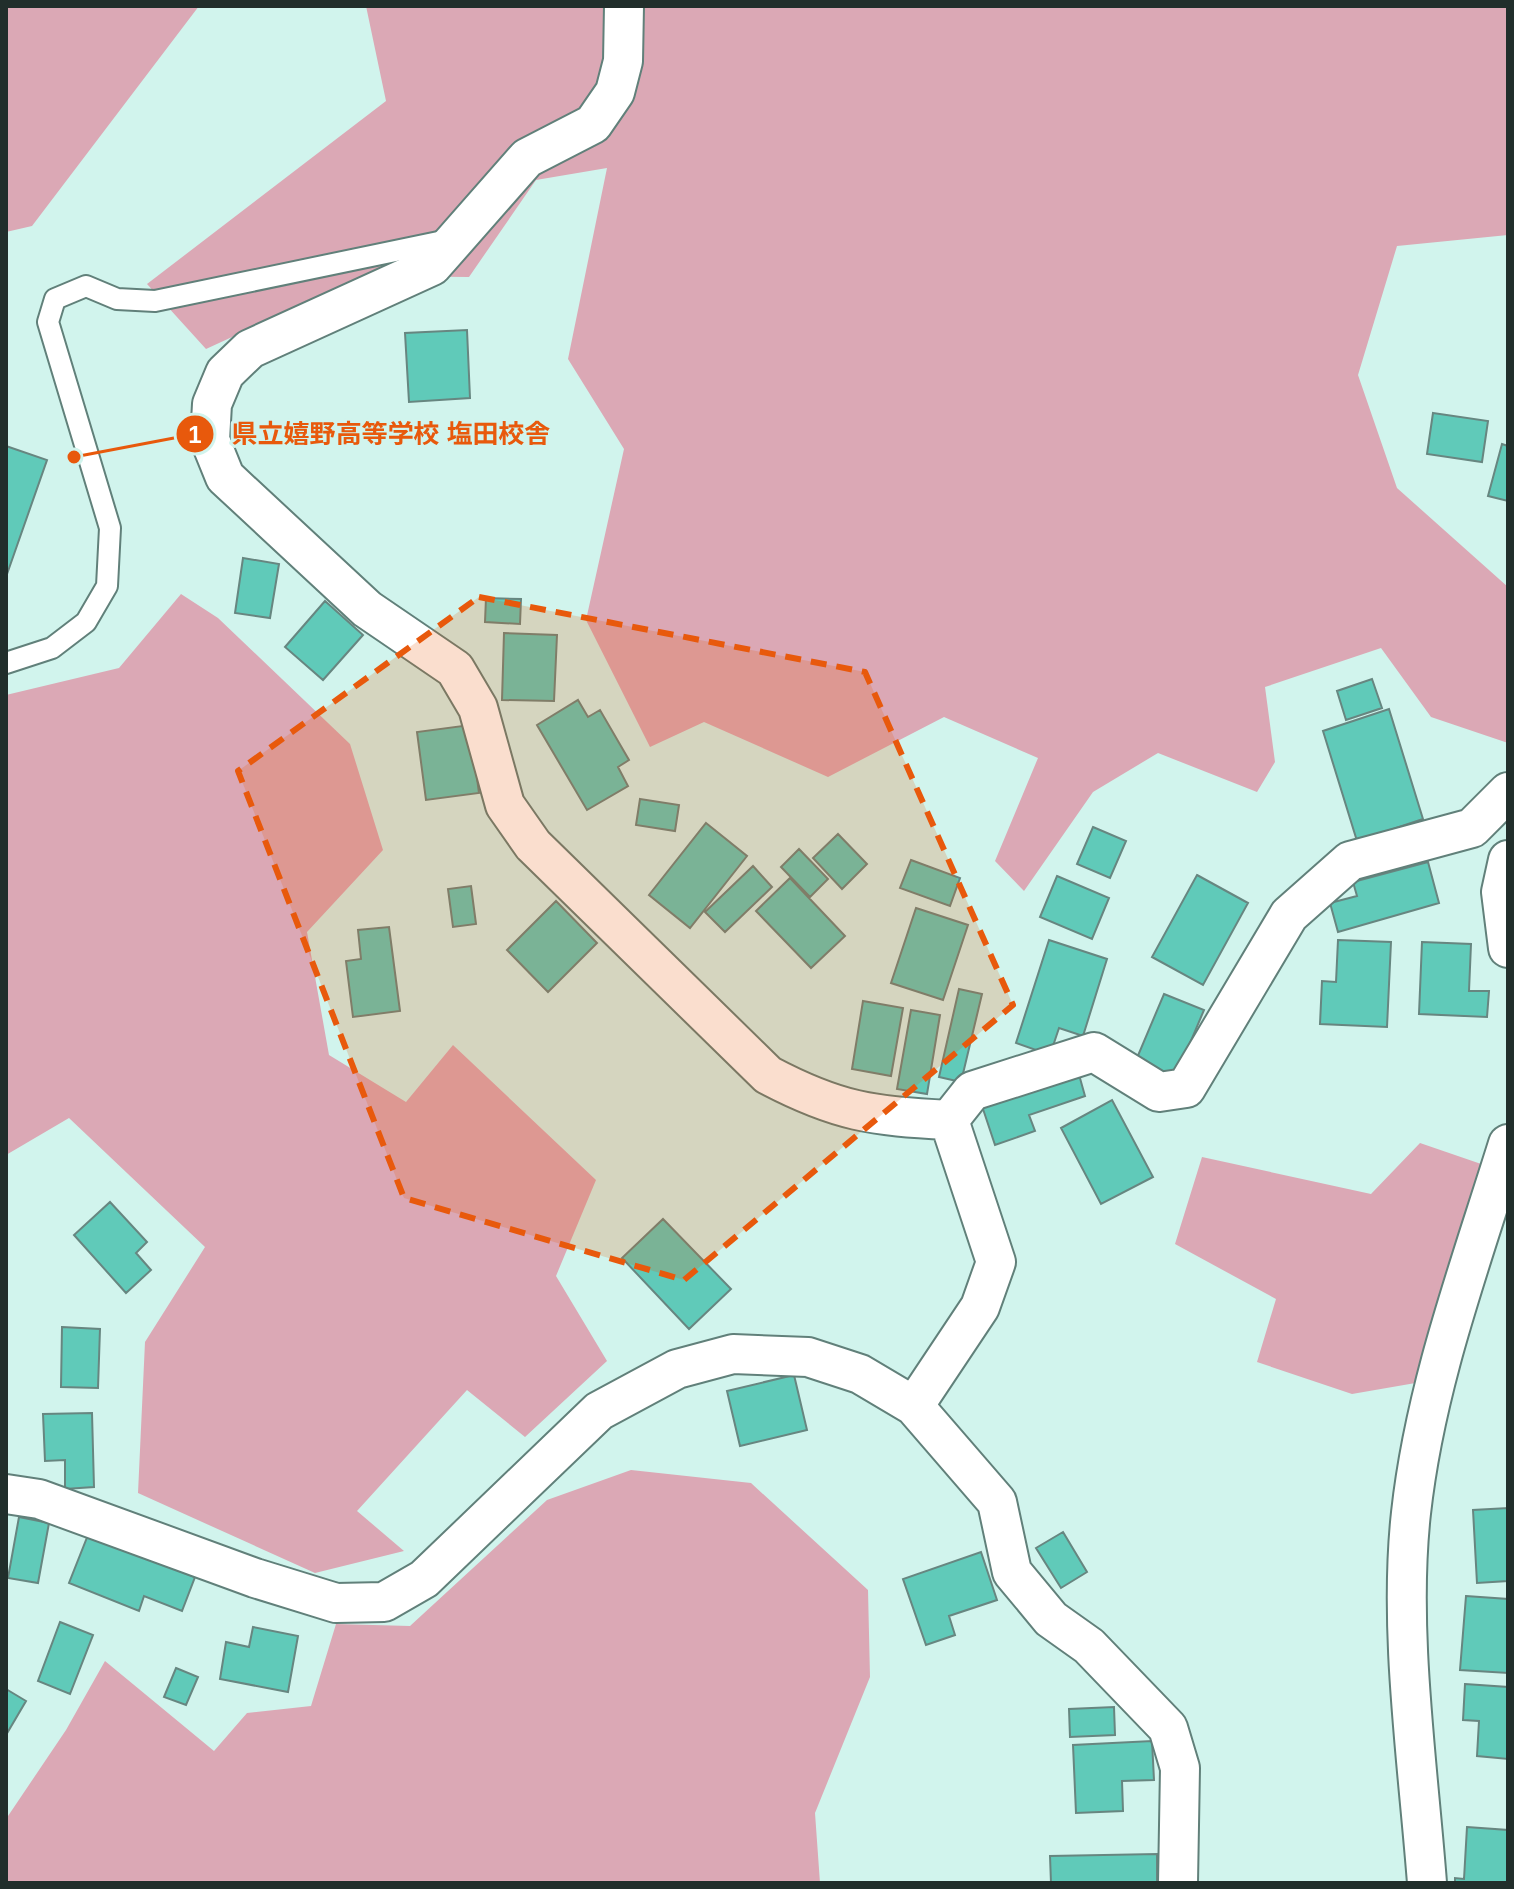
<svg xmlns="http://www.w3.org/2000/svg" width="1514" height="1889" viewBox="0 0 1514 1889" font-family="Arial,'Noto Sans JP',sans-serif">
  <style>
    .green { fill: #dba8b5 }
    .building { fill: #60cab9; stroke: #678680; stroke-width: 2 }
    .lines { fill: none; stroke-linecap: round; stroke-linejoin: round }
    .lane-casing { stroke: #61807a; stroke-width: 24 }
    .street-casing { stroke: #61807a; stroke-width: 42 }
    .lane { stroke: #fff; stroke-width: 20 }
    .street { stroke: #fff; stroke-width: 38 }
    .marked { fill: #e8590c; fill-opacity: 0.2; stroke: #e8590c; stroke-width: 6; stroke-dasharray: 16 10; stroke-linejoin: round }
    .leader { fill: none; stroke: #e8590c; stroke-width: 3 }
    .callout-dot { fill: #e8590c; stroke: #d1f4ed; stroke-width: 3 }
    .mark-label { font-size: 24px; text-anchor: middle; font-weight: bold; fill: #fff }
    .callout-label { font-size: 26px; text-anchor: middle; font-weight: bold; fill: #e8590c; stroke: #d1f4ed; stroke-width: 6; stroke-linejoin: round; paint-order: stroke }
  </style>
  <rect width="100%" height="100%" fill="#d1f4ed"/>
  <!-- green -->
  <path class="green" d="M6,6H199L32,226L6,232Z
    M366,6H1508V235L1397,246L1358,375L1397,488L1508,587V743L1431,717L1381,648L1265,687L1275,762L1257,792L1158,753L1093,792L1024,891L995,861L1038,758L944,717L828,777L704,722L650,747L586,620L624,449L568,359L607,168L536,180L469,277L365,276L206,349L147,284L386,101Z
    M181,594L218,618L350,744L383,850L307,932L329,1055L406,1102L453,1045L596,1180L556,1276L607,1361L525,1437L467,1390L357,1511L404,1551L315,1573L138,1493L145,1342L205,1247L69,1118L6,1155V695L119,668Z
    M1420,1143L1487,1166L1427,1381L1352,1394L1257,1362L1276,1299L1175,1244L1202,1157L1371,1194Z
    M631,1470L751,1483L868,1590L870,1677L815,1813L820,1883H6V1819L66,1730L105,1661L214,1751L247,1713L311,1706L336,1624L410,1626L547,1500Z"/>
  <!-- building -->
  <path class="building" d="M467,330L470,398L409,402L405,333Z
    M1433,413L1488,421L1482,462L1427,454Z
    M1502,444L1508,446V501L1488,496Z
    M6,446L47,460L6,577Z
    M243,558L279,564L270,618L235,613Z
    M486,598L521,599L520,624L485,622Z
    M325,601L363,635L323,680L285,647Z
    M504,633L557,635L554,701L502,700Z
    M1372,679L1382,708L1346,720L1337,691Z
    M578,700L588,717L600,710L629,760L618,767L628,786L587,810L537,725Z
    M1389,709L1423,819L1357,841L1323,731Z
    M470,725L479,793L426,800L417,732Z
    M640,799L679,805L675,831L636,825Z
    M706,823L747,856L690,928L649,895Z
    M1093,827L1126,841L1110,878L1077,864Z
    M838,834L867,864L842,889L813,858Z
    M799,849L828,879L810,897L781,867Z
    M911,860L960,878L950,906L900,888Z
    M1428,862L1439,903L1338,932L1330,903L1357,896L1353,882Z
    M753,866L772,887L725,932L705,912Z
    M1197,875L1248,903L1203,985L1152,957Z
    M1057,876L1109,898L1092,939L1040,917Z
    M790,878L845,936L811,968L756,911Z
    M471,886L476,924L453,927L448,889Z
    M556,901L597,943L548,992L507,950Z
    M916,908L968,925L943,1000L891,983Z
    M389,927L400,1011L353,1017L346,961L361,959L358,930Z
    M1049,940L1107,959L1083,1036L1059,1028L1050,1055L1016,1043Z
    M1338,940L1391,942L1387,1027L1320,1024L1322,981L1336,982Z
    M1422,942L1471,944L1469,991H1489L1487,1017L1419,1014Z
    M959,989L982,994L961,1082L939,1077Z
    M1164,994L1204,1010L1174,1081L1134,1065Z
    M863,1001L903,1008L891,1076L852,1069Z
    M911,1010L940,1015L927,1094L897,1089Z
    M1078,1071L1085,1096L1029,1115L1035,1131L995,1145L981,1103Z
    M1112,1100L1153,1177L1101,1204L1061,1128Z
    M110,1202L147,1242L136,1253L151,1270L126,1293L74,1235Z
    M663,1219L731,1289L689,1329L622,1258Z
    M62,1327L100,1329L98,1388L61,1387Z
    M794,1375L807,1430L740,1446L727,1391Z
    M92,1413L94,1487L65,1489V1460L45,1461L43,1414Z
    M1508,1508V1581L1477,1583L1473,1510Z
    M19,1517L49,1523L38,1583L8,1578Z
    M1063,1532L1087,1572L1061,1588L1036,1548Z
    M88,1535L195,1577L182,1611L144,1596L139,1611L69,1583Z
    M981,1552L997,1600L949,1616L955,1635L926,1645L903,1579Z
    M1466,1596L1508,1599V1673L1460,1670Z
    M60,1622L93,1635L70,1694L38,1681Z
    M253,1627L298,1636L288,1692L220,1679L226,1642L249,1647Z
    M176,1668L198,1677L186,1705L164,1697Z
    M1465,1684L1508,1687V1759L1477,1756L1479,1721L1463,1720Z
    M6,1689L26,1701L6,1735Z
    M1114,1707L1115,1735L1070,1737L1069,1709Z
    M1152,1741L1154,1780L1122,1781L1123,1811L1076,1813L1073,1745Z
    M1467,1827L1508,1830V1883H1455V1878L1464,1879Z
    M1157,1854V1883H1051L1050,1856Z"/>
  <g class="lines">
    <!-- lane casing -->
    <g class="lane-casing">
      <path id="lane" d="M6,663L52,648L86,622L107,586L110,528L48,322L55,299L86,286L117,299L155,301L453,239"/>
    </g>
    <!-- street casing -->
    <g class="street-casing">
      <path id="street" d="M624,6L623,61L615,92L593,124L527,158L432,266L250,349L225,373L212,404L210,440L225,477L367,609L455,669L478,708L505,805L533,845L768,1075C838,1112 872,1116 949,1120
        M1508,860L1501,892L1508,948
        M949,1120L972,1091L1094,1052L1159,1092L1186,1088L1289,915L1350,861L1472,828L1508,792
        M914,1406L980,1307L996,1262L949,1120
        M6,1494L39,1499L255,1578L336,1603L384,1602L424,1579L599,1411L677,1369L733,1354L808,1357L860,1374L914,1406L997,1502L1012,1572L1051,1619L1089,1646L1168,1728L1180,1768L1178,1883
        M1427,1883C1418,1765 1398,1630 1411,1513C1425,1386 1470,1266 1508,1144"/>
    </g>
    <!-- lane -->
    <use href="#lane" class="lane"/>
    <!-- street -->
    <use href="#street" class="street"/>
  </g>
  <!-- marked area -->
  <path class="marked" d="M479,597L865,672L1013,1005L684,1280L404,1198L238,771Z"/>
  <!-- callouts -->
  <path class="leader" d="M74 457L195 434"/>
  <g class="callout-dot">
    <circle cx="74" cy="457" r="8"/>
    <circle cx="195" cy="434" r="20"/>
  </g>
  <g class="mark-label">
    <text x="195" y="443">1</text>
  </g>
  <g class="callout-label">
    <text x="391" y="443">県立嬉野高等学校 塩田校舎</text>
  </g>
  <!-- border -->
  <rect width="1514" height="1889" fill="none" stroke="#212e2b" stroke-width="16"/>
</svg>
